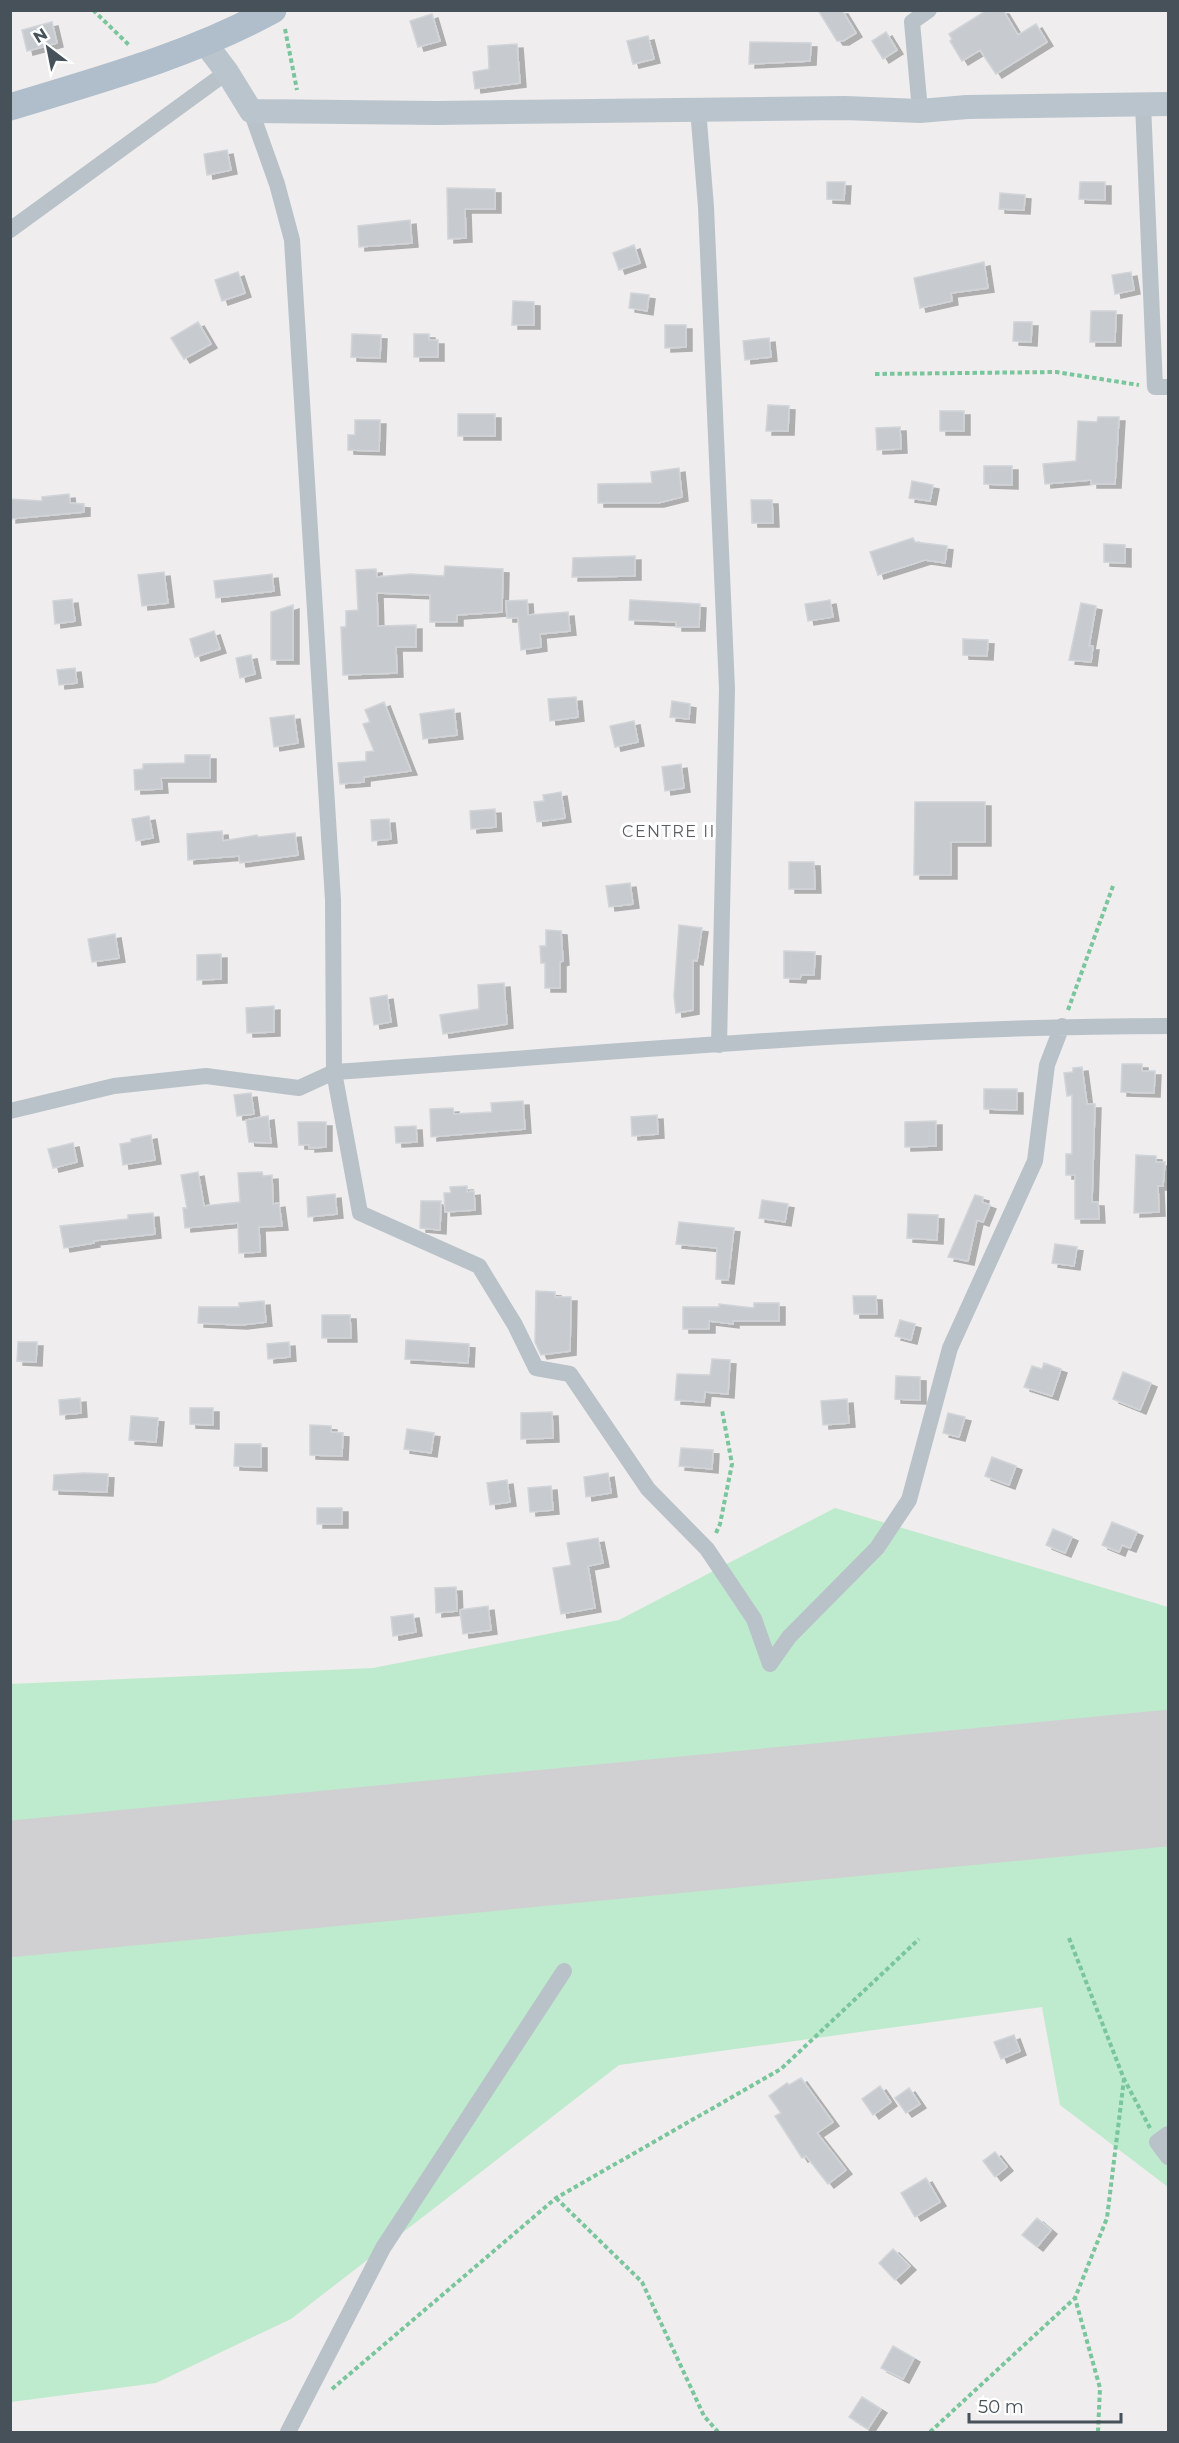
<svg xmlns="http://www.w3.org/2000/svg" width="1179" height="2443" viewBox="0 0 1179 2443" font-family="Montserrat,sans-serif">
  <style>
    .green { fill: #beeacd }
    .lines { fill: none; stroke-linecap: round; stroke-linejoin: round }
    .runway { stroke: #d0d0d2; stroke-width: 136 }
    .building { fill: #c7cacf; stroke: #d1d4d8; stroke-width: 1.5; filter: url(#shadow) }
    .path { stroke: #79c59c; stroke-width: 4; stroke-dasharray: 4.5 3; stroke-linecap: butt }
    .street { stroke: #b9c2c9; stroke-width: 16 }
    .secondary { stroke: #bac4cd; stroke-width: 24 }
    .primary { stroke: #afbeca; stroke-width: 27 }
    .labels { text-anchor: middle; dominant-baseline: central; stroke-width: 6; stroke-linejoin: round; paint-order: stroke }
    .neighbourhood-label { font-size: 16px; letter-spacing: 1.5px; fill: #5a5e61; stroke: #fff }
  </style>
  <defs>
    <filter id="shadow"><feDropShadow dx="6" dy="4" stdDeviation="0" flood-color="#0004"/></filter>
  </defs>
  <rect width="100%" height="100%" fill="#efeded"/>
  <!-- green -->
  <path class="green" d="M835,1508L1168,1607V2187L1060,2105L1042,2007L619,2065L291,2319L156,2383L11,2402L10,1684L373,1668L619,1620Z"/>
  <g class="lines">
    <!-- runway -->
    <path class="runway" d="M10,1889L1168,1778"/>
  </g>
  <!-- building -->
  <path class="building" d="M818,10H842L856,33L843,41H837Z
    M987,10H1003L1018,35L1036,24L1047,42L996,74L980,50L962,61L950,41L952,39L949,34Z
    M432,14L440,41L418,47L410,21Z
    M52,22L57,43L27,51L22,30Z
    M886,32L897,50L883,59L872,41Z
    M648,36L654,59L633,64L627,41Z
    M750,42L811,43L810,61L749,64Z
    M517,44L520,83L475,89L473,72L489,69L488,46Z
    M227,150L231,170L207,175L204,154Z
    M827,182H845L844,200L827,199Z
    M1080,182H1105V200L1079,199Z
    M447,188L495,189V209H465L466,238L448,239Z
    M1000,193L1025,195L1024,210L999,209Z
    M410,220L412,243L359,247L358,226Z
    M634,245L640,263L619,270L613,253Z
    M984,262L988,288L951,293L952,301L920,308L914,278Z
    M238,272L245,293L222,301L215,280Z
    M1131,272L1134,290L1115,294L1112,275Z
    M631,293L649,295L647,311L629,308Z
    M513,301L534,302V325H512Z
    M1091,311H1116L1115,342H1090Z
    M198,322L211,344L184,359L171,338Z
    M1014,322H1032L1031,342L1013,341Z
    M665,325H686V347L665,348Z
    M352,334L381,335L380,358L351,357Z
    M414,334H429V340H438V357H414Z
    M769,338L771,357L745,360L743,341Z
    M768,405L789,406L788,431H766Z
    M940,411H964V431H940Z
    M458,414H495V436H458Z
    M1098,417H1119L1115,484H1091V480L1045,484L1043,464L1076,461L1078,421L1097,422Z
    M355,420H380L379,451L348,450V435H355Z
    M900,427L901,449L877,450L876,428Z
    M984,466H1012V485L984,484Z
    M679,468L682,497L658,503H598V484L652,483L651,472Z
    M912,481L933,485L930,501L909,498Z
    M69,494L70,503L84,504V512L10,519V499L42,501V497Z
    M751,500H772L773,523H752Z
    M913,538L915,542L947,546L945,563L925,560L878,575L870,552Z
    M1104,544L1125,545V563L1104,562Z
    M635,556V576L572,577L573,558Z
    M445,566L503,569L502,612L457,615V622H430V595L377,593L378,626L416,625V647H396L397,673L343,675L341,627H346V611L358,610L356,570L376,569L377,577L410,574L444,576Z
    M164,572L168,603L142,606L138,575Z
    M272,574L274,591L216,598L214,581Z
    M72,599L75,621L55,624L53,601Z
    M527,600L528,615L568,612L570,631L540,634L541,647L521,650L518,618H507L506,601Z
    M630,600L700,604L699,627H676V622L629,620Z
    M830,600L833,617L808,621L805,604Z
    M1081,603L1096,606L1089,646H1093L1091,662L1069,660Z
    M293,605V660H271V612Z
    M214,631L220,649L195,657L190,639Z
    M963,639L988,640L987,656L963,655Z
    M251,655L255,674L240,678L236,658Z
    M75,668L77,683L59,685L57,670Z
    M576,697L578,717L550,721L548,699Z
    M672,701L690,704L689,719L670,717Z
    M384,702L411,771L364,777V782L340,784L338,763L366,761V752L374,751L363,724L370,722L365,710Z
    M454,709L457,735L423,739L420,714Z
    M294,715L298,743L274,747L270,718Z
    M634,721L638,742L615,747L610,726Z
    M185,755H210V778H161L162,789L135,790L134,770L143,769V764L185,763Z
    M681,764L684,788L665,791L662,767Z
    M561,792L565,818L537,822L534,802L544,801L543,795Z
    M915,802H985V842H951V875H914Z
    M495,809L496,827L471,829L470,811Z
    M149,816L153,838L136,841L132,819Z
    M389,819L391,839L372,841L371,820Z
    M222,831L223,841L257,835L258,837L295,833L298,855L240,863L239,856L188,860L187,834Z
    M789,862H814L815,889H789Z
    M630,883L633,904L609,907L606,886Z
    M679,925L702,928L697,961L693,960V1010L676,1013L674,996Z
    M546,930L561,931L563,961L560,962V988H545V963H541L540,946H546Z
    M115,934L119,958L92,962L88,939Z
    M784,951L815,952L814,975H801L800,979L784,978Z
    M221,954V979L197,980V955Z
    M504,983L507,1024L443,1034L440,1015L479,1009L478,985Z
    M387,995L391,1022L374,1025L370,998Z
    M274,1006V1032L247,1033L246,1008Z
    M1122,1064H1142V1071H1155L1154,1093L1121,1092Z
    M1082,1067L1087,1104H1095L1092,1202H1098L1099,1219H1075V1175H1066V1154H1072V1095L1067,1096L1064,1073L1073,1072V1068Z
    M984,1089H1017V1110L984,1109Z
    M251,1093L254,1114L237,1116L234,1095Z
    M523,1101L525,1129L431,1137L430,1109L453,1108L454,1114L492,1112L491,1103Z
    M657,1115L658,1134L632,1136L631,1117Z
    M268,1116L271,1143L249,1142L246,1120Z
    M936,1121V1146L905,1147V1122Z
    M298,1122H326V1147L309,1148V1145H299Z
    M416,1126L417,1142L396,1143L395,1127Z
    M151,1135L155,1160L123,1165L120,1144L131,1142V1139Z
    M73,1143L77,1162L53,1168L48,1149Z
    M1136,1155L1156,1156V1162H1165L1163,1186H1158L1159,1212L1134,1213Z
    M198,1172L204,1206L240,1202L238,1173L262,1172L263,1176L272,1175L273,1204L279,1203L282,1226L259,1227L260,1252L239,1253L238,1223L185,1228L183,1208H187L181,1175Z
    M467,1186V1192L474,1191L475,1210L445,1212L444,1193H451L450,1187Z
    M335,1194L337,1214L308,1217L307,1197Z
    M975,1195L983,1197L982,1202L990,1205L983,1222L977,1220L968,1261L948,1257Z
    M762,1200L788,1204L785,1222L759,1218Z
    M421,1201H441L440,1230L420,1228Z
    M153,1213L155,1234L93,1241L94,1243L64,1248L60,1226L128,1219V1215Z
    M908,1214L938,1215L937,1240L907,1238Z
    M679,1222L734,1228L728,1280L716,1279L717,1248L676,1244Z
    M1055,1244L1077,1247L1074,1266L1052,1263Z
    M536,1291L555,1292V1297H571L570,1351L541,1355L535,1342Z
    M853,1296H876L877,1314H854Z
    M264,1301L266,1322L241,1325L198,1323L199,1307H239V1303Z
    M754,1303H779V1321H733V1324L709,1321V1329H683V1307H719V1304L754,1308Z
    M322,1315H350L351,1338H322Z
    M900,1320L915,1324L911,1340L895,1336Z
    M406,1340L469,1344L468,1363L405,1359Z
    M18,1342H37L36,1362L17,1361Z
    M289,1342L290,1357L268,1359L267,1344Z
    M712,1359L730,1360L728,1394L705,1392L704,1402L675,1400L677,1374L710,1375Z
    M1044,1363L1061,1369L1052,1396L1024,1387L1032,1366L1042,1369Z
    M1123,1372L1151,1383L1140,1410L1113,1399Z
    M896,1376L920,1377V1400L895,1399Z
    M80,1398L81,1413L60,1415L59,1400Z
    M847,1399L849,1423L823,1425L821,1401Z
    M190,1408H213V1425L190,1424Z
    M552,1412L553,1438L521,1439V1413Z
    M948,1413L965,1417L959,1437L943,1433Z
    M131,1416L158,1418L156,1442L129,1440Z
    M310,1425L331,1426V1432L343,1433L342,1456L310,1455Z
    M407,1429L434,1433L431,1453L404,1449Z
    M235,1444H261V1467L234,1466Z
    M681,1448L713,1450L712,1469L679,1466Z
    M992,1457L1016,1466L1009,1485L985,1476Z
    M84,1473L108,1474L107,1492L53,1490L54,1475Z
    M608,1473L611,1493L586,1497L584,1477Z
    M507,1480L510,1502L490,1505L487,1483Z
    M551,1486L553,1510L530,1512L528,1488Z
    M317,1508H342V1524H317Z
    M1112,1522L1137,1532L1130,1548L1122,1545L1119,1552L1102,1545Z
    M1053,1529L1072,1537L1065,1553L1046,1545Z
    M598,1538L603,1563L588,1566L595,1608L561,1614L553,1568L571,1565L567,1543Z
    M456,1587L457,1611L436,1613L435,1588Z
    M488,1606L491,1630L463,1634L460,1610Z
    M413,1614L416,1632L393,1636L391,1617Z
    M1014,2035L1020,2051L1001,2059L994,2042Z
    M801,2078L833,2122L817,2133L846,2170L828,2184L806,2156L802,2158L775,2116L781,2113L769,2096L787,2083L789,2085Z
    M880,2086L891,2102L873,2115L862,2099Z
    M909,2088L920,2104L906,2113L895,2098Z
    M995,2152L1007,2167L995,2177L983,2161Z
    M926,2178L940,2202L915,2217L901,2193Z
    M1037,2218L1051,2230L1037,2247L1022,2235Z
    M893,2249L910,2266L895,2280L879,2263Z
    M893,2346L914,2358L903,2379L881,2368Z
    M862,2397L881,2409L868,2429L849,2417Z"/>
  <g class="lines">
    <!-- path -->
    <path class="path" d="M93,10L130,46
      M285,29L297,90
      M875,374L1056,372L1139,385
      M1068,1010L1113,886
      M716,1533L720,1524L732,1464L722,1410
      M1069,1938L1124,2079L1150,2128
      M556,2198L642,2282L704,2416L718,2432
      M332,2389L556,2198L781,2069L919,1939
      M930,2432L1075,2298
      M1098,2432L1100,2388L1075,2298L1107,2218L1124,2079"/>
    <!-- street -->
    <path class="street" d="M1143,104L1155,387H1168
      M698,109L706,207L727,689L719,1045
      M251,111L277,184L292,240L333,900L334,1072L360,1213L479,1266L515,1325L536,1368L570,1374L648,1489L707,1549L754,1619L770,1664
      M920,111L912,22L929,10
      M10,230L227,72
      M10,1111L114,1086L206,1076L299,1088L334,1072C611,1053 891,1026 1168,1026
      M770,1664L789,1637L877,1548L909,1500L950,1348L1035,1161L1047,1065L1062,1026
      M1168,2134L1157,2142L1168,2157
      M288,2432L383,2248L564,1971"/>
    <!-- secondary -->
    <path class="secondary" d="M205,43L227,72L251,111L436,113L845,108L920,111L967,107L1168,104"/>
    <!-- primary -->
    <path class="primary" d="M10,107C99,80 191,55 273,10"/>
  </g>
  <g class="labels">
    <!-- neighbourhood labels -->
    <g class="neighbourhood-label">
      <text x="669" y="831">CENTRE II</text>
    </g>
  </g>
  <!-- border -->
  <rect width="1179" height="2443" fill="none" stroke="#475159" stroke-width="24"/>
  <!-- north arrow -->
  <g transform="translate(48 48) rotate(328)" stroke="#ffffff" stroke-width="4.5" paint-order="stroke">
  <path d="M0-4.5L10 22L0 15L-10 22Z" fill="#475159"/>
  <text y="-9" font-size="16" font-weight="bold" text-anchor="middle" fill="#475159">N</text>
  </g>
  <!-- scale -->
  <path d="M969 2413v9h152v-9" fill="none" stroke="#475159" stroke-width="3"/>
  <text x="978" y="2413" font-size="18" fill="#475159" stroke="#ffffff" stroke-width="4.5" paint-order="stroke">50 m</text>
</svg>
